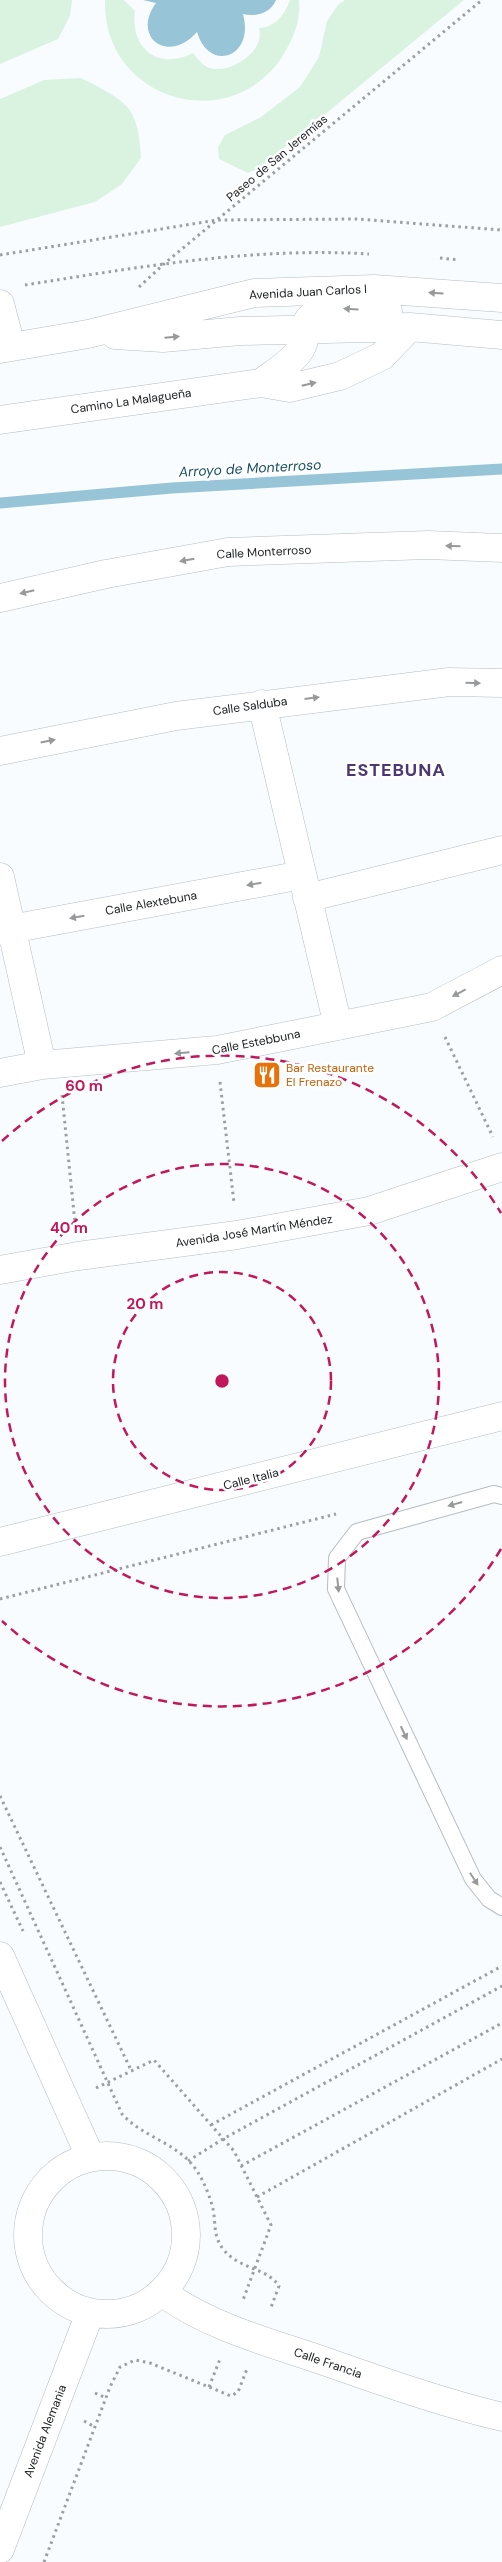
<svg xmlns="http://www.w3.org/2000/svg" width="502" height="2562" viewBox="0 0 502 2562" font-family="'DM Sans',sans-serif">
  <style>
    .green { fill: #daf3e1 }
    .water { fill: #98c4d7 }
    .lines { fill: none; stroke-linecap: round; stroke-linejoin: round }
    .stream { stroke: #98c4d7; stroke-width: 11 }
    .lane-casing { stroke: #b4bdc4; stroke-width: 18 }
    .street-casing { stroke: #b4bdc4; stroke-width: 29 }
    .secondary-casing { stroke: #b4bdc4; stroke-width: 29 }
    .path { stroke: #9b9fa1; stroke-width: 3; stroke-dasharray: 2.5 4; stroke-linecap: butt }
    .lane { stroke: #fff; stroke-width: 16 }
    .street { stroke: #fff; stroke-width: 28 }
    .secondary { stroke: #fff; stroke-width: 28 }
    .oneway { fill: #98999a }
    .ring { fill: none; stroke: #c2185b; stroke-width: 2.5; stroke-dasharray: 9 6 }
    .labels { text-anchor: middle; dominant-baseline: central; stroke-width: 5; stroke-linejoin: round; paint-order: stroke }
    .street-label { font-size: 12px; fill: #1a1d1f; stroke: #fff }
    .food-label { font-size: 12px; fill: #c56008; stroke: #fff; text-anchor: start }
    .water-label { font-size: 14px; font-style: italic; fill: #165064; stroke: #fff }
    .district-label { font-size: 18px; font-weight: bold; letter-spacing: 1px; fill: #4a3773; stroke: #fff }
    .centre { fill: #c2185b; stroke: #fff; stroke-width: 2.5 }
    .ring-label { font-size: 15px; text-anchor: middle; font-weight: bold; fill: #c2185b; stroke: #fff; stroke-width: 5; stroke-linejoin: round; paint-order: stroke }
  </style>
  <rect width="100%" height="100%" fill="#f8fcff"/>
  <!-- green -->
  <path class="green" d="M0,0H72L70,16L58,39L0,64Z
    M105,0H124L135,11C130,48 158,71 193,53C199,60 205,69 215,69C236,70 265,50 259,28C275,28 285,14 290,0H299C301,20 294,37 284,54C231,139 102,100 105,0Z
    M345,0H464L261,167L248,173L219,159L218,147L225,135L261,117L300,87L319,57L327,21L338,5Z
    M81,78C95,85 123,98 131,112C139,125 140,144 141,158L122,184L95,202L0,227V99L44,80Z"/>
  <!-- water -->
  <path class="water" d="M143,0H276C270,14 255,17 243,14C255,58 209,73 197,32C168,65 131,37 156,3Z"/>
  <g class="lines">
    <!-- stream -->
    <path class="stream" d="M0,503L172,488L502,469"/>
    <!-- lane casing -->
    <g class="lane-casing">
      <path id="lane" d="M502,1496L494,1494L357,1532L337,1558L336,1589L473,1879L489,1899L502,1907"/>
    </g>
    <!-- street casing -->
    <g class="street-casing">
      <path id="street" d="M0,304L11,346
        M0,598L106,574L228,552L428,545L502,548
        M262,704L338,1026
        M0,751L176,716L449,682L502,683
        M0,877L42,1065
        M307,898L502,850
        M0,931L302,875
        M0,1073L42,1065L217,1050L432,1007L502,970
        M0,1956L90,2156
        M28 2235a79 79 0 1 1 158 0a79 79 0 1 1-158 0Z
        M162,2292C207,2326 268,2342 321,2360C381,2381 440,2402 502,2417
        M0,2549L90,2313"/>
    </g>
    <!-- secondary casing -->
    <g class="secondary-casing">
      <path id="secondary" d="M115,335L163,338L240,331L410,327L502,335
        M0,349L88,334L254,293L374,289L502,298
        M261,383C274,373 297,360 303,344C306,335 303,325 310,318C324,301 368,310 388,311
        M0,420L261,383L290,388L340,376L382,356L410,327
        M0,1270L78,1256L237,1235L369,1211L502,1167
        M0,1542L502,1416"/>
    </g>
    <!-- path -->
    <path class="path" d="M0,255L217,220L357,219L502,230
      M440,258L459,260
      M25,285C139,267 253,247 369,254
      M139,287L165,263L482,0
      M445,1037L493,1137
      M220,1082L234,1203
      M62,1095L75,1223
      M0,1599L336,1514
      M0,1796L131,2070
      M0,1847L122,2114C142,2137 179,2143 197,2171C204,2182 210,2196 213,2209C216,2224 213,2236 223,2249C240,2270 266,2267 279,2286L270,2310
      M0,1882L23,1931
      M96,2088L154,2060L234,2151L271,2225L243,2300
      M211,2125L502,1966
      M188,2161L223,2139L502,1986
      M241,2166L502,2023
      M257,2197L502,2059
      M209,2387L220,2359
      M95,2393L106,2398
      M84,2421L95,2427
      M44,2562L110,2387L120,2367L135,2360L150,2363L231,2396L238,2392L247,2369"/>
    <!-- lane -->
    <use href="#lane" class="lane"/>
    <!-- street -->
    <use href="#street" class="street"/>
    <!-- secondary -->
    <use href="#secondary" class="secondary"/>
  </g>
  <!-- one-way arrows -->
  <defs><path id="oneway-solid" d="M-6-.8H1V-3.2L6.5 0L1 3.2V.8H-6Z" transform="scale(1.25)"/></defs>
  <g class="oneway">
    <use href="#oneway-solid" transform="translate(436 293) rotate(-176)"/>
    <use href="#oneway-solid" transform="translate(351 309) rotate(-176)"/>
    <use href="#oneway-solid" transform="translate(172 337) rotate(-5)"/>
    <use href="#oneway-solid" transform="translate(309 384) rotate(-13)"/>
    <use href="#oneway-solid" transform="translate(453 546) rotate(-178)"/>
    <use href="#oneway-solid" transform="translate(187 560) rotate(170)"/>
    <use href="#oneway-solid" transform="translate(27 592) rotate(167)"/>
    <use href="#oneway-solid" transform="translate(473 683) rotate(1)"/>
    <use href="#oneway-solid" transform="translate(312 698) rotate(-7)"/>
    <use href="#oneway-solid" transform="translate(48 741) rotate(-11)"/>
    <use href="#oneway-solid" transform="translate(254 884) rotate(170)"/>
    <use href="#oneway-solid" transform="translate(77 917) rotate(170)"/>
    <use href="#oneway-solid" transform="translate(459 993) rotate(152)"/>
    <use href="#oneway-solid" transform="translate(182 1053) rotate(175)"/>
    <use href="#oneway-solid" transform="translate(455 1504) rotate(164)"/>
    <use href="#oneway-solid" transform="translate(338 1585) rotate(84)"/>
    <use href="#oneway-solid" transform="translate(404 1733) rotate(65)"/>
    <use href="#oneway-solid" transform="translate(474 1879) rotate(57)"/>
  </g>
  <!-- distance rings -->
  <g class="ring">
    <circle cx="222" cy="1381" r="109"/>
    <circle cx="222" cy="1381" r="217"/>
    <path d="M501 1549A326 326 0 0 1 2 1621M2 1141A326 326 0 0 1 501 1213"/>
  </g>
  <!-- icons -->
  <defs>
    <g id="restaurant-square" transform="scale(1.4375)"><rect x="-9" y="-9" width="18" height="18" rx="4" fill="#e8710a" stroke="#fff"/><path d="M-5-6h1v4h1v-4h1v4h1v-4h1v5L-1.5 .5V6h-2V.5L-5-1ZM5-6V6H3V1.5H1.5Q1.5-4 5-6Z" fill="#fff"/></g>
  </defs>
  <g fill-rule="evenodd">
    <use href="#restaurant-square" x="267" y="1075"/>
  </g>
  <g class="labels">
    <!-- street labels -->
    <g class="street-label">
      <text transform="translate(277 158) rotate(-40)">Paseo de San Jeremías</text>
      <text transform="translate(308 292) rotate(-3)">Avenida Juan Carlos I</text>
      <text transform="translate(131 401) rotate(-8)">Camino La Malagueña</text>
      <text transform="translate(264 552) rotate(-3)">Calle Monterroso</text>
      <text transform="translate(250 706) rotate(-8)">Calle Salduba</text>
      <text transform="translate(151 903) rotate(-10)">Calle Alextebuna</text>
      <text transform="translate(256 1042) rotate(-11)">Calle Estebbuna</text>
      <text transform="translate(254 1231) rotate(-9)">Avenida José Martín Méndez</text>
      <text transform="translate(251 1479) rotate(-14)">Calle Italia</text>
      <text transform="translate(328 2363) rotate(19)">Calle Francia</text>
      <text transform="translate(45 2431) rotate(-69)">Avenida Alemania</text>
    </g>
    <!-- food labels -->
    <g class="food-label">
      <text x="286" y="1068">Bar Restaurante<tspan x="286" dy="14">El Frenazo</tspan></text>
    </g>
    <!-- water labels -->
    <g class="water-label">
      <text transform="translate(250 468) rotate(-3)">Arroyo de Monterroso</text>
    </g>
    <!-- district labels -->
    <g class="district-label">
      <text x="396" y="770">ESTEBUNA</text>
    </g>
  </g>
  <circle cx="222" cy="1381" r="8" class="centre"/>
  <g class="ring-label">
    <text x="84" y="1091">60 m</text>
    <text x="69" y="1233">40 m</text>
    <text x="145" y="1309">20 m</text>
  </g>
</svg>
